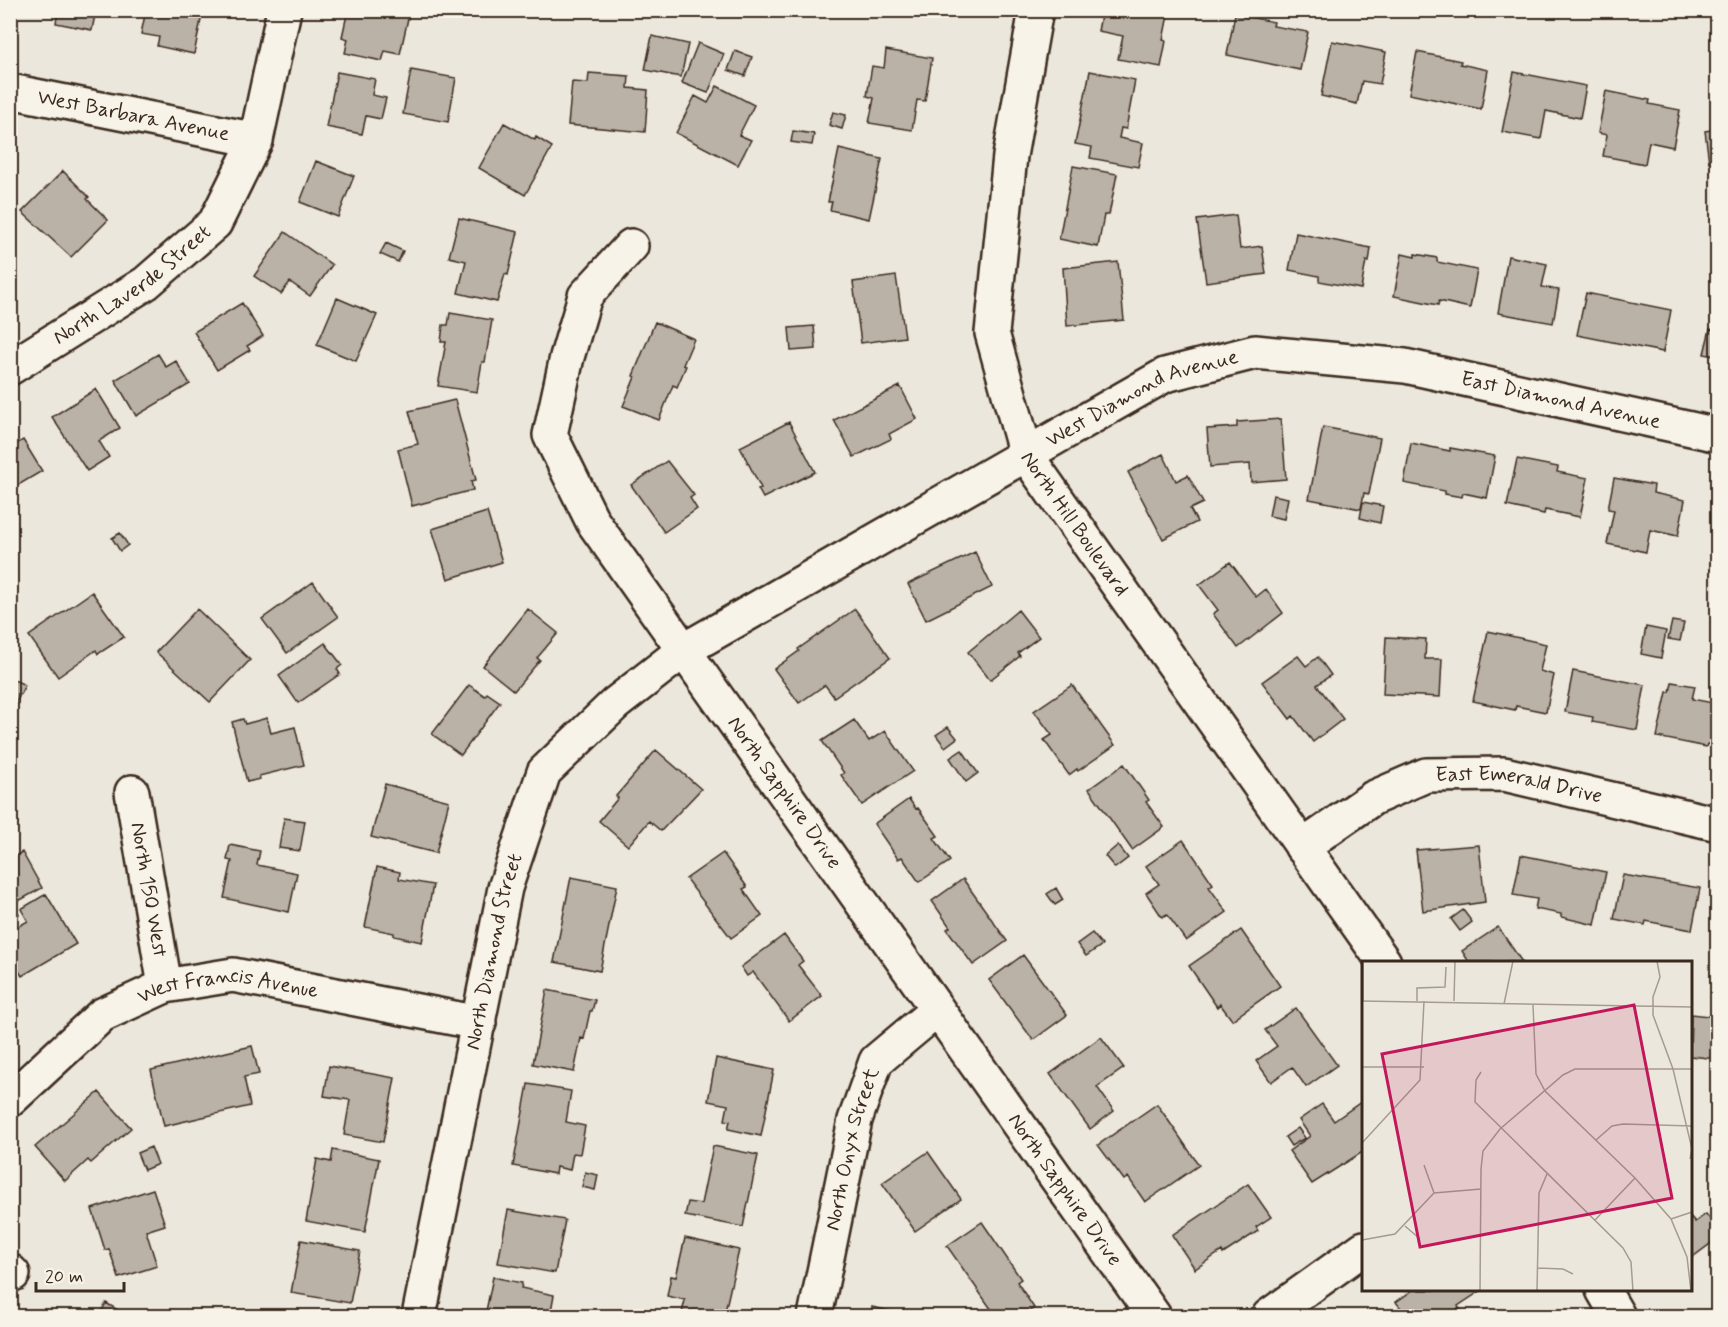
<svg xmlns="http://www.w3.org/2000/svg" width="1728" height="1327" viewBox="0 0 1728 1327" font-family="Mynerve,sans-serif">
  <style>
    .building { fill: #bab2a7; stroke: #3b2a1e; stroke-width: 1.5 }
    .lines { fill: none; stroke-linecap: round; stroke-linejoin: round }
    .minor-casing { stroke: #3b2a1e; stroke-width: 38 }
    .minor { stroke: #f7f3e8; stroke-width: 33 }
    .labels { text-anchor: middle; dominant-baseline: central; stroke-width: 6; stroke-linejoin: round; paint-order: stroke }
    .street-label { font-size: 21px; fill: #3b2a1e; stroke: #f7f3e8 }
    .inset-road { fill: none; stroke: #a59b90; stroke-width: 1.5 }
    .view { fill: #c2185b; fill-opacity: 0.15; stroke: #c2185b; stroke-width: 3 }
    .inset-edge { fill: none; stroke: #3b2a1e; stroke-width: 3 }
  </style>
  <rect width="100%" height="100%" fill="#ece7dc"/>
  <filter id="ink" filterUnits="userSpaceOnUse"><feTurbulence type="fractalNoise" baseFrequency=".0167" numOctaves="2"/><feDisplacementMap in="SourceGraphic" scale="12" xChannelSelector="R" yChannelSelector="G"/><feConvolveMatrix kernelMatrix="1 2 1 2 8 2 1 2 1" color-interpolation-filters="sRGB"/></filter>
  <g filter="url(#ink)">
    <!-- building -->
    <path class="building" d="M58,10H96L92,30L56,23Z
      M146,10H203L194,54L157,46L159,37L141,34Z
      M348,10H396L409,14L400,54L385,51L382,61L345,53L348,39L342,37Z
      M1102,10H1169L1163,40L1166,41L1161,67L1118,59L1123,36L1098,31Z
      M1235,14L1274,22L1273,26L1308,32L1300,70L1227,55Z
      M652,36L688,44L681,77L645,70Z
      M1332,41L1386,52L1380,84L1362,81L1357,104L1321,96Z
      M698,43L724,54L708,93L682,83Z
      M886,50L932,58L925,101L917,100L912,130L869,123L874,98L867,96L872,66L884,68Z
      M735,51L752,57L745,76L728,70Z
      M1417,52L1461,61L1460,64L1488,70L1481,109L1409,94Z
      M411,70L456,78L448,122L403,114Z
      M1090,71L1135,80L1126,129L1121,128L1119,138L1143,143L1138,167L1090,158L1092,147L1075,144Z
      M337,72L375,79L372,95L386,98L381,119L366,116L362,134L326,127Z
      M1514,72L1586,86L1580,118L1546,111L1541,139L1502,132Z
      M589,73L629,76L628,88L648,90L645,132L568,125L572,82L588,83Z
      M717,86L754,105L739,135L751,140L738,165L676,133L695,96L708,103Z
      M1606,91L1650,100L1649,104L1680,110L1673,147L1649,142L1645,164L1603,156L1607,135L1598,133Z
      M833,112L846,115L842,129L829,125Z
      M504,123L535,140L536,137L552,147L525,195L479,168Z
      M1718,129V160L1709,162L1705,131Z
      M793,131L814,134L812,145L791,142Z
      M839,149L882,159L869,219L830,210L832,202H828Z
      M316,161L354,176L338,217L300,202Z
      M1073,166L1117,174L1109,215H1104L1098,247L1059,239Z
      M63,171L89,197L87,199L108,220L71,257L22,212Z
      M1236,215L1240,249L1262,246L1266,274L1206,282L1197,220Z
      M459,218L518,232L508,275L505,274L497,302L458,293L466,261L449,257Z
      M285,232L332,265L310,296L290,282L281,294L254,276Z
      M1296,233L1371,248L1369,262L1366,261L1361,289L1319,281V276L1289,270Z
      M386,243L403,251L398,262L380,254Z
      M1402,254L1415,257V254L1437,258V262L1477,270L1470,308L1439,301L1438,305L1394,296Z
      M1508,256L1547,264L1542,287L1559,290L1553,323L1498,313Z
      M1118,262L1124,320L1067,326L1063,268Z
      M896,276L905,337L861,343L853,282Z
      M1586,293L1671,310L1663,352L1577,335Z
      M337,298L377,315L356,361L317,345Z
      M242,303L263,336L247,346L250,350L217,370L194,332Z
      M450,313L492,320L485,362H482L477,392L438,386L446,342H441L443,325H448Z
      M655,322L694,339L683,365L686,366L677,387L673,385L659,420L623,406L635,377L633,376Z
      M814,326L816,349L791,351L789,328Z
      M1710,329L1718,331V362H1714L1715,356L1704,354Z
      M158,354L166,367L176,361L190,384L136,416L115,380Z
      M900,386L917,419L889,434L891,439L854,457L834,420Z
      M96,389L120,428L99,441L109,457L87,471L52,417Z
      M455,400L476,480L471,481L473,490L412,506L398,449L418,444L409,411Z
      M1281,419L1286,479L1251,482L1250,464L1210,467L1207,429L1237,427V422Z
      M789,422L815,472L763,498L758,489L761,488L740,447Z
      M1323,427L1380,438L1369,494L1364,493L1361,509L1309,499Z
      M23,440L42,471L10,490V448Z
      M1411,443L1450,451V448L1495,456L1487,498L1463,493L1462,497L1445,494V491L1404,483Z
      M1163,454L1176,481L1188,475L1203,503L1190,509L1197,522L1163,539L1128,472Z
      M1517,459L1558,467L1557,472L1588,478L1580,517L1545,510L1544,514L1507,506Z
      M667,461L694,495L690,498L697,509L664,532L631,485Z
      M1614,478L1654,485L1653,493L1685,500L1678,536L1650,530L1646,552L1607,544L1614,510L1608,509Z
      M1273,495L1288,498L1284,519L1269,516Z
      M1363,502L1383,506L1380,523L1360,518Z
      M487,512L502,562L448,579L432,529Z
      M120,533L128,545L120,551L112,538Z
      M975,552L992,587L926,620L908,584Z
      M1230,562L1256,597L1266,589L1283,613L1238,648L1213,614L1218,610L1199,585Z
      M313,582L338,617L287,653L262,619Z
      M92,592L124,637L98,654L96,650L58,677L29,636Z
      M197,609L250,660L210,702L156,652Z
      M528,609L558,633L537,658L540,660L514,691L483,666Z
      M855,609L890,658L834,697L825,685L799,703L774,669L799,651L798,649Z
      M1018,610L1039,637L1018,653L1020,656L990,680L968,652Z
      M1672,621L1684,623L1680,641L1668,639Z
      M1646,627L1666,631L1661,658L1641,654Z
      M1488,631L1546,644L1540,671L1554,675L1546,712L1516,706L1515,710L1473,701Z
      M1386,637L1426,639L1425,659H1442L1440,697L1383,694Z
      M325,643L342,665L337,669L340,674L298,703L279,676Z
      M1298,656L1306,666L1318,657L1331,675L1317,685L1343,719L1313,742L1293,716L1290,719L1262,682Z
      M1573,671L1645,685L1637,730L1592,722L1593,717L1565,712Z
      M10,678L25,685L10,714Z
      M1672,682L1695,686L1692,699L1718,704V746L1707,744L1706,747L1657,737L1667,692H1670Z
      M469,685L485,696L487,693L500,702L461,755L432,734Z
      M1072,685L1115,745L1078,771L1077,769L1069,775L1044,740L1052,735L1034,711Z
      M267,718L271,733L295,727L304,765L259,776L260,779L247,782L232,722L243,719L245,724Z
      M854,720L869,741L885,731L913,771L862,805L841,775L844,773L822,741Z
      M948,727L957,738L945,747L936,735Z
      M656,750L701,789L661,831L649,821L628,846L599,821L618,798L616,796Z
      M962,750L978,773L966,782L950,758Z
      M1124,764L1149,800L1146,802L1164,827L1132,850L1089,789Z
      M385,784L449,801L436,853L371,837Z
      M909,799L916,809L918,808L938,836L934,838L950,861L919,882L902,857L898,859L874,824Z
      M284,818L305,821L300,851L279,848Z
      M1183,840L1213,884L1209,887L1227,912L1186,941L1167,914L1162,917L1146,893L1159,884L1146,866Z
      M230,845L260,851L257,865L297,873L289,912L224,898L232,861L227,860Z
      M1118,845L1128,858L1115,868L1105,856Z
      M1479,845L1485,902L1423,911L1416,850Z
      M22,852L42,888L13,904L19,914L10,918V859Z
      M723,853L747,887L743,889L762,916L731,938L686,879Z
      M1521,855L1606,872L1595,925L1561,917V914L1535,909L1537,899L1513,895Z
      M377,867L400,872L399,879L433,885L422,942L394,936V933L365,927Z
      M1623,875L1700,888L1692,930L1646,921L1645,925L1614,919Z
      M571,877L617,886L600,971L554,962Z
      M963,879L1007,941L973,965L947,929L950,927L932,901Z
      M1056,888L1063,900L1055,905L1047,894Z
      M46,894L76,944L22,976L10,957V931L28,921L21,909Z
      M1463,910L1472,922L1460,931L1451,919Z
      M1498,927L1522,962H1469L1462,951Z
      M1241,930L1280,986L1232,1020L1220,1004L1217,1007L1189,966Z
      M1092,933L1102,945L1086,956L1077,944Z
      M784,935L803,961L798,965L822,996L789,1021L753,972L747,976L741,967Z
      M1023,955L1067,1015L1033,1040L989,980Z
      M547,990L595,1000L592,1011H590L584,1039L581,1038L574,1072L533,1064Z
      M1296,1008L1337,1065L1306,1087L1292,1067L1271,1082L1256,1061L1277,1046L1265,1030Z
      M1691,1014L1718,1017V1059L1690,1056Z
      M1101,1037L1124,1068L1097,1087L1114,1111L1090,1129L1050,1074Z
      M252,1046L259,1074L244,1077L250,1106L164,1126L151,1070Z
      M716,1058L774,1070L761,1136L728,1129L730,1121L725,1120L728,1105L708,1101Z
      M329,1066L395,1078L383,1142L344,1135L350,1100L324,1096Z
      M528,1084L571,1091L566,1122L585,1126L580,1154L573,1153L570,1170L556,1167L555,1174L513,1166Z
      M99,1092L131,1128L91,1163L88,1160L65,1181L35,1147Z
      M1361,1102L1364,1104V1151L1312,1184L1289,1151L1310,1136L1299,1120L1322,1104L1334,1121Z
      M1157,1104L1199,1165L1145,1202L1128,1177L1124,1180L1098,1145Z
      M1298,1128L1305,1138L1291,1146L1285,1137Z
      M713,1146L758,1155L743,1227L685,1216L688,1202L701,1204Z
      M151,1147L158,1164L144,1170L137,1153Z
      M333,1150L379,1159L365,1232L306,1221L317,1159L331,1162Z
      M928,1152L961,1199L915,1231L882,1183Z
      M585,1172L598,1175L595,1190L582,1187Z
      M1248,1184L1271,1217L1256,1227L1258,1231L1223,1254L1222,1251L1195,1269L1172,1235Z
      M153,1189L165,1225L146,1231L157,1266L119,1278L109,1249L105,1250L92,1209Z
      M508,1210L565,1220L555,1273L498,1263Z
      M1706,1214L1718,1229V1238L1690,1259V1216L1695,1222Z
      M982,1222L1021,1279L1017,1282L1034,1308L1022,1316H996L947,1246Z
      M685,1238L739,1250L724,1316H700L682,1313L685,1300L667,1296L671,1276L676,1277Z
      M301,1240L360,1251L350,1303L291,1293Z
      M493,1277L522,1283L521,1288L554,1295L550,1316H485Z
      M1413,1290H1482L1458,1306L1462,1313L1457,1316H1407L1396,1302Z
      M106,1303L128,1316H99Z
      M872,1307L913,1316H870Z"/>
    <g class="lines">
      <!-- minor casing -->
      <g class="minor-casing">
        <g id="minor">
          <path id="s1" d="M1036,10L1010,156L992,333L1026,455L1384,962"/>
          <path id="s2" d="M10,91L256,140"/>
          <path id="s3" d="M631,246L585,296L567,357L550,435L593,522L1154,1316"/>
          <path id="s4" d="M10,368L146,283L215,223L256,140L284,10"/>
          <path id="s5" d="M132,792L165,986"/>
          <path id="s6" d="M1302,847L1373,798L1426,775L1504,774L1718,824"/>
          <path id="s7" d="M10,1100L102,1015L165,986L233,975L479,1023"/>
          <path d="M10,1271L13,1274"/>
          <path d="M1603,1290L1618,1316"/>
          <path id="s8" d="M419,1316L505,888L544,772L615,704L684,650L1165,375L1255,352L1405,366L1718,435"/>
          <path id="s9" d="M815,1316L855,1120L876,1061L937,1010"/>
          <path d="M1269,1316L1364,1248"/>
        </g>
      </g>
      <!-- minor -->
      <use href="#minor" class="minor"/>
    </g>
  </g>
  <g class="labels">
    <!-- street labels -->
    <g class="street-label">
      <text stroke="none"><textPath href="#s2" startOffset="126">West Barbara Avenue</textPath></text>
      <text stroke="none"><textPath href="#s4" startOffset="148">North Laverde Street</textPath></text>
      <text stroke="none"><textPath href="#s8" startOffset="1269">West Diamond Avenue</textPath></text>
      <text stroke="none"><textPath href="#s8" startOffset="1702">East Diamond Avenue</textPath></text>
      <text stroke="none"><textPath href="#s1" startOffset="537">North Hill Boulevard</textPath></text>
      <text stroke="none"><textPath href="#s6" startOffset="238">East Emerald Drive</textPath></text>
      <text stroke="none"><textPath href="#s3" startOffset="640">North Sapphire Drive</textPath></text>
      <text stroke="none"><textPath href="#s5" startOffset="99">North 150 West</textPath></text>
      <text stroke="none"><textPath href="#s8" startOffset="372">North Diamond Street</textPath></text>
      <text stroke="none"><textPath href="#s7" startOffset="258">West Francis Avenue</textPath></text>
      <text stroke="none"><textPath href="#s9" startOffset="171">North Onyx Street</textPath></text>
      <text stroke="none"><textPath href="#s3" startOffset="1126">North Sapphire Drive</textPath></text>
    </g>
  </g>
  <!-- overview -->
  <g transform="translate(1362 961)">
    <rect width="330" height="330" fill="#ece7dc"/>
    <path class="inset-road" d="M1,0V40M295,0L298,16L291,36V54L311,108L330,188L328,198M0,40L330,46M55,40V27L83,26L84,6M92,40L93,0M142,43L151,0M171,44L174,113L183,130L273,217L309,258L325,296L329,330M0,106H62M119,111L114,119L113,141L261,287L269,301L271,330M234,179L250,165L261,163L330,165M0,182L58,119L62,40M62,204L72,232M309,258L330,251M233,259L273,217M43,265L58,278M0,279L33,273L72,232L119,228M176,307L201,308L211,313M118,330L119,208L121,190L138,168L201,114L213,108H330M175,330L177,232L185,213"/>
    <path class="view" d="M272,44L310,237L58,286L20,93Z"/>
    <rect width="330" height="330" class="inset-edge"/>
  </g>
  <!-- margin -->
  <rect width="1728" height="1327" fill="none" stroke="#f7f3e8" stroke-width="36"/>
  <rect x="18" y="18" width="1692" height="1291" fill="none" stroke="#3b2a1e" stroke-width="2" filter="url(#ink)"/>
  <!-- scale -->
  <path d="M36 1282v9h88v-9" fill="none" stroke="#3b2a1e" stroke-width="3"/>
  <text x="45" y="1282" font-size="18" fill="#3b2a1e" stroke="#f7f3e8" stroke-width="4.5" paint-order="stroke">20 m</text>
</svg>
